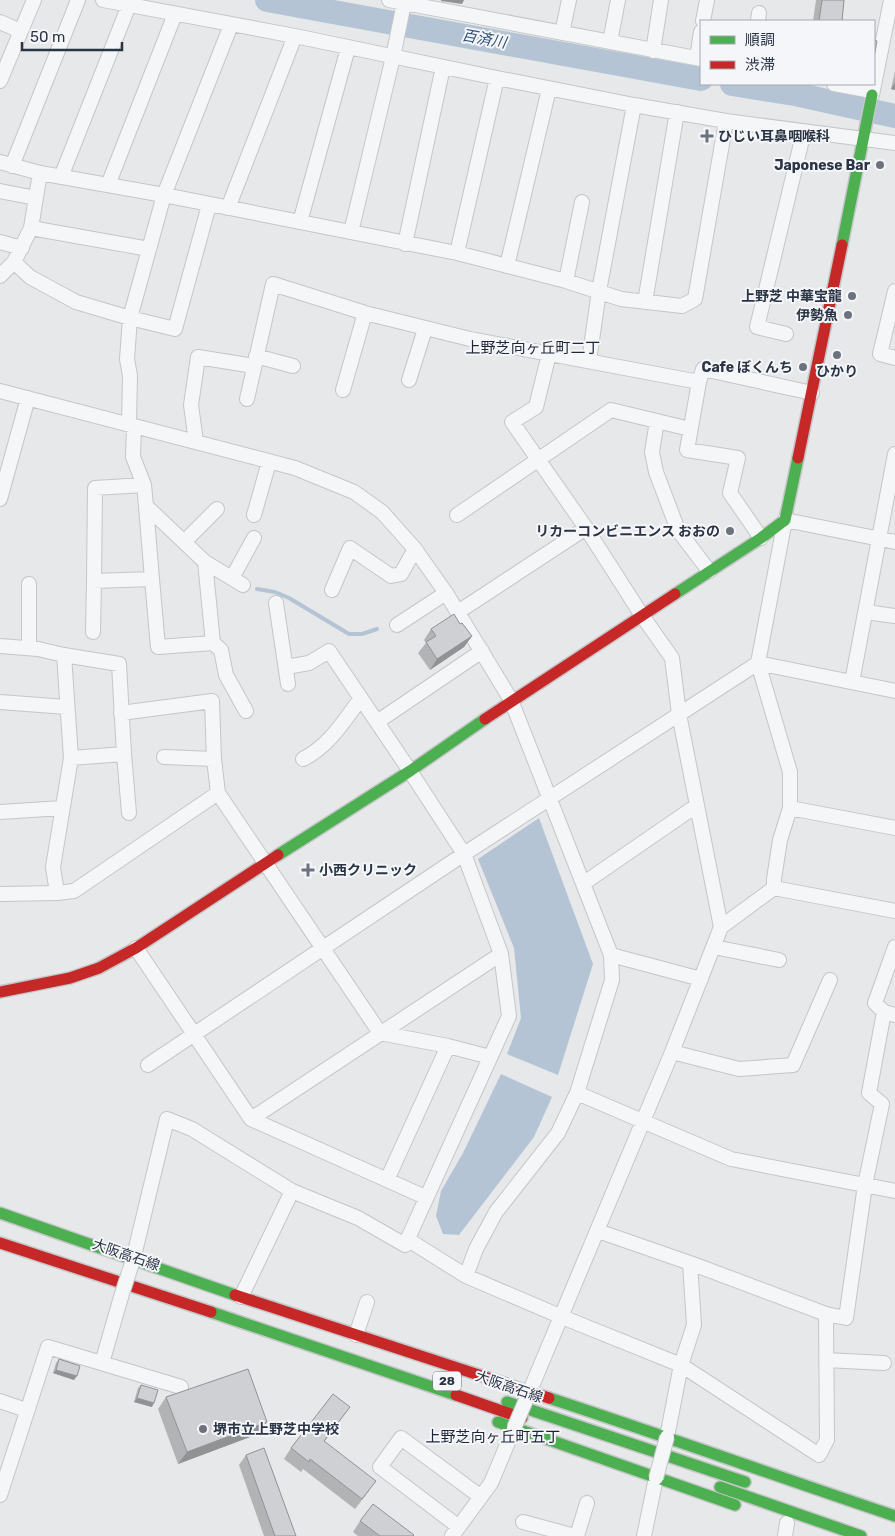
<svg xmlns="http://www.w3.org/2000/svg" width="895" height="1536" viewBox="0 0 895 1536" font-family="Rubik,'Noto Sans JP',sans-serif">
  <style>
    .water { fill: #b4c4d5 }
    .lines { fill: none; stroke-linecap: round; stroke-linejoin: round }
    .stream { stroke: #b4c4d5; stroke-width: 4 }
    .river { stroke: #b4c4d5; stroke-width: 24 }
    .street-casing { stroke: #c4c6c8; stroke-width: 16 }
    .fast-casing { stroke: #c4c6c8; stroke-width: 14 }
    .jam-casing { stroke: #c4c6c8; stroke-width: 14 }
    .street { stroke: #f5f6f7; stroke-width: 14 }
    .fast { stroke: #4caf50; stroke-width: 11 }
    .jam { stroke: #c62828; stroke-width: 11 }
    .street-bridge-casing { stroke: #c4c6c8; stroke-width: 16; stroke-linecap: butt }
    .street-bridge { stroke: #f5f6f7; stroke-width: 14 }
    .wall { fill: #b1b3b5 }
    .shaded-wall { fill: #909294 }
    .building { fill: #ced0d3; stroke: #909294 }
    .poi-dot { fill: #6c737f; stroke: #f4f6f9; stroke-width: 2 }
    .labels { text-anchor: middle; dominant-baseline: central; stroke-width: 4; stroke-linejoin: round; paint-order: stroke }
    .shield { fill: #f4f6f9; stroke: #676e7b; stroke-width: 1 }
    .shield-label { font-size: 12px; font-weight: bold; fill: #2b3445 }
    .poi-label { font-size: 14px; font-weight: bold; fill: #2b3445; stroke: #f4f6f9; text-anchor: end }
    .street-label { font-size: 14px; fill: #2b3445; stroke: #f4f6f9 }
    .water-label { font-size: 15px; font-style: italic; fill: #34527a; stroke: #f4f6f9 }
    .neighbourhood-label { font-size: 15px; fill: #1d2536; stroke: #f4f6f9 }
  </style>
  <rect width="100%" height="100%" fill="#e6e8ea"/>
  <!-- water -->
  <path class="water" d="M539,818L593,964L558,1075L507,1054L521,1018L514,948L478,859Z
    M501,1074L552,1097L534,1137L459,1235L443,1234L436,1216L441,1191L463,1153Z"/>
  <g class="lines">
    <!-- stream -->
    <path class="stream" d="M257,589L275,592L289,598L349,634H362L377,629"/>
    <!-- river -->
    <path class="river" d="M267,0L701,79
      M732,84L795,94L895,116"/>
    <!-- street casing -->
    <g class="street-casing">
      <path id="street" d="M103,0L295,36L497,78L634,105L726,121L895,143
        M389,0L701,59
        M703,21L707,0
        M758,21L759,13
        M0,22L20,31
        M562,33L569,0
        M610,42L618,0
        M653,51L661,0
        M697,58L701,32
        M0,81L34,0
        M834,84L872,91
        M872,95L891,0
        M0,162L40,173L164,195L457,253L566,281L621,299L682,306L695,299L726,121
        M12,166L78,0
        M61,177L129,5
        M108,185L175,14
        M0,191L36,198
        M228,208L295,36
        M300,222L348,48
        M31,228L149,249
        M351,232L393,57L404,3
        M0,242L22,248
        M405,244L443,67
        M457,253L497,78
        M14,262L30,277L76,302L130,318L164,195L231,25
        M507,266L549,89
        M0,276L14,262L31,228L40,173
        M566,281L582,202
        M895,291L880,354L895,358
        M645,302L677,112
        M786,334L757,327L804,131
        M549,354L536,407L512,422L586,528L641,614L672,658L679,714L721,927
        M256,356L293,366
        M589,361L599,291L634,105
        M409,380L425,329
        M699,382L687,450L738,458L730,493L761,538
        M343,390L365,313
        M0,391L295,468L354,492L382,512L415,549L446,593L511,700L611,955L612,980L577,1093L558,1133L496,1212L476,1249L466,1276
        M247,399L273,284L365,313L470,339L699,382L703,369L812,393
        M657,421L652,452L656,472L678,530L709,571
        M129,424L130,376L127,359L130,318L175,329L209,205
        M134,426L133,457L144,485L146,506L205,562L213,643L158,647L152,579L94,581L95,488L144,485
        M196,442L191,405L198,357L254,366
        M0,499L28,398
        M146,506L152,579
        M254,515L269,462
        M457,515L611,410L690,429
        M184,542L217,509
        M205,562L243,585
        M232,578L254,538
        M332,590L350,548L391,576L401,574L415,549
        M276,603L288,684
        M458,612L586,528
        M866,612L895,616
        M397,625L446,593
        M93,632L94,581
        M213,643L221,650L226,675L246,711
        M0,646L38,649L64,655L71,758L53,867L57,893
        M29,648V584
        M64,655L119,664L124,754L71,758
        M852,682L895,454
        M0,702L66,707
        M121,713L212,701L214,759L218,793
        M377,722L482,651
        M124,754L129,813
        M164,757L214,759
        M303,759C329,746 344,721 361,698
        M790,808L895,828
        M0,812L62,808
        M584,883L696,806
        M774,888V879L780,840L790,808V772L758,663L785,520L895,542
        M0,894L57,893L74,891L218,793L380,1033L448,1046L490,1057
        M714,947L779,960
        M895,947L875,1003L884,1012L895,1015
        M136,948L251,1119L425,1197
        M611,955L701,979
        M672,1052L739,1069L793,1065L830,980
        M148,1065L464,854L758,663L895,691
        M577,1093L731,1159L895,1191
        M251,1119L501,954
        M387,1180L448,1046
        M598,1231L690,1263
        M407,1239L466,1276L562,1317L681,1365L667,1437
        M133,1260L167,1119L192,1129L292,1191L358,1218L405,1245L509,1016L501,954L464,854L410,771L329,651L309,663L286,667
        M690,1263L826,1314L827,1440L819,1455L681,1365L694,1325Z
        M241,1297L292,1191
        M826,1314L846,1318L865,1185L882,1104L869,1093L884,1012
        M356,1335L367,1302
        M826,1360L884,1363
        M102,1363L121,1297
        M529,1393L672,1052L721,927L774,888L895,911
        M0,1401L26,1410
        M0,1495L48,1347L181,1387
        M523,1522L575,1536
        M459,1527L380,1467L401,1438L481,1497
        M452,1536L491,1483L514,1428
        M577,1536L587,1503
        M644,1536L656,1478
        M785,1536L787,1523"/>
    </g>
    <!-- fast casing -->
    <g class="fast-casing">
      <path id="fast" d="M842,245L872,95
        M675,594L761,538L785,520L798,458
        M278,855L410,771L485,719
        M0,1213L235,1295
        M211,1312L456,1395
        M549,1398C665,1436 779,1477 895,1516
        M507,1402L745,1482
        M498,1422L735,1505
        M720,1487L861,1536"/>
    </g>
    <!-- jam casing -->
    <g class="jam-casing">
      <path id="jam" d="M798,458L842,245
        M485,719L675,594
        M0,992L70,978L99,968L136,948L278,855
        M0,1243L211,1312
        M235,1295L549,1398
        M456,1395L522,1418"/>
    </g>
    <!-- street -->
    <use href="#street" class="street"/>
    <!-- fast -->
    <use href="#fast" class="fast"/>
    <!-- jam -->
    <use href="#jam" class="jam"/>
    <!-- street-bridge casing -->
    <g class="street-bridge-casing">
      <path id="street-bridge" d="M121,1297L133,1260
        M514,1428L529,1393
        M656,1478L667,1437"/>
    </g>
    <!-- street-bridge -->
    <use href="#street-bridge" class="street-bridge"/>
  </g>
  <!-- wall -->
  <path class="wall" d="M816,0H844L842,21H813Z
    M895,71V90L891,89Z
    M460,624L472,636L464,647L430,670L418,653L426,643L424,640L431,629Z
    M59,1359L74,1380L53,1373L56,1363Z
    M141,1385L152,1407L134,1402L138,1388Z
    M166,1397L258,1434L178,1464L158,1409Z
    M350,1407L324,1442L369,1491L355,1509L303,1469L301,1472L284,1459L291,1448Z
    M246,1455L296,1536H264L239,1465Z
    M360,1521L413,1536H358L353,1532Z"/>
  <!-- shaded-wall -->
  <path class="shaded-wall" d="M441,0H464L462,4L441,1Z
    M895,83V90L891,89Z
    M472,636L464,647L430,670L437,659Z
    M56,1370L77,1376L74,1380L53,1373Z
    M137,1398L154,1403L152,1407L134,1402Z
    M267,1422L258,1434L178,1464L187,1452Z"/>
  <!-- building -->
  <path class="building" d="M822,0H844L842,21H819Z
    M874,40L877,41L874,58Z
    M454,614L460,624L462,623L472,636L437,659L426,642L436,636L431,629Z
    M59,1359L80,1366L77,1376L56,1370Z
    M248,1369L267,1422L187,1452L166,1397Z
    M141,1385L158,1390L154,1403L137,1398Z
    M333,1394L350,1407L324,1441L376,1481L362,1499L310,1459L309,1462L291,1448Z
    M264,1448L296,1536H275L246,1455Z
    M373,1504L414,1535L413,1536H380L360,1521Z"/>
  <!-- markers -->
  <g class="poi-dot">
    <path d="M704.5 128.5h5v5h5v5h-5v5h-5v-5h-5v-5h5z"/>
    <circle cx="880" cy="165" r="5"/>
    <circle cx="852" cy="296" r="5"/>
    <circle cx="848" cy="315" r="5"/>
    <circle cx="837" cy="355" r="5"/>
    <circle cx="803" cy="367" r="5"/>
    <circle cx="730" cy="531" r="5"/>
    <path d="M305.5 862.5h5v5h5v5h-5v5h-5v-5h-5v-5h5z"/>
    <circle cx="203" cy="1429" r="5"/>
  </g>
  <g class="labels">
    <!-- shield labels -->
    <rect class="shield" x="433" y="1371.5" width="28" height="19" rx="4"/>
    <g class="shield-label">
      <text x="447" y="1381">28</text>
    </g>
    <!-- poi labels -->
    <g class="poi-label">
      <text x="718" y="136" text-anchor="start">ひじい耳鼻咽喉科</text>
      <text x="870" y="165">Japonese Bar</text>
      <text x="842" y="296">上野芝 中華宝龍</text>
      <text x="838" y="315">伊勢魚</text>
      <text x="793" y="367">Cafe ぼくんち</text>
      <text x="837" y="371" text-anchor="middle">ひかり</text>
      <text x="720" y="531">リカーコンビニエンス おおの</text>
      <text x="319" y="870" text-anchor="start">小西クリニック</text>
      <text x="213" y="1429" text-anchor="start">堺市立上野芝中学校</text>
    </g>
    <!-- street labels -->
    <g class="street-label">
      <text transform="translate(126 1255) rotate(19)">大阪高石線</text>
      <text transform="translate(509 1387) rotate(19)">大阪高石線</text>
    </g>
    <!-- water labels -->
    <g class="water-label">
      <text transform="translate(484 39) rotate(10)">百済川</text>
    </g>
    <!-- neighbourhood labels -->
    <g class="neighbourhood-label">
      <text x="533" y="348">上野芝向ヶ丘町二丁</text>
      <text x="493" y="1437">上野芝向ヶ丘町五丁</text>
    </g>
  </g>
  <!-- legend -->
  <rect x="700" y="20" width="175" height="65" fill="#f4f6f9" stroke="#a4a8b1"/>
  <rect x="710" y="36" width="25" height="8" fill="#4caf50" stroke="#a4a8b1"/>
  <text x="745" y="45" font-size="15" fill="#2b3445">順調</text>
  <rect x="710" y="61" width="25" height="8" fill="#c62828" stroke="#a4a8b1"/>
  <text x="745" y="70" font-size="15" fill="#2b3445">渋滞</text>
  <!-- scale -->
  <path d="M22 42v8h100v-8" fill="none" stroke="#2b3445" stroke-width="2.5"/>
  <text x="30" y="42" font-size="15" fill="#2b3445" stroke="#f4f6f9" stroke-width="4" paint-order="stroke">50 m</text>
</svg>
